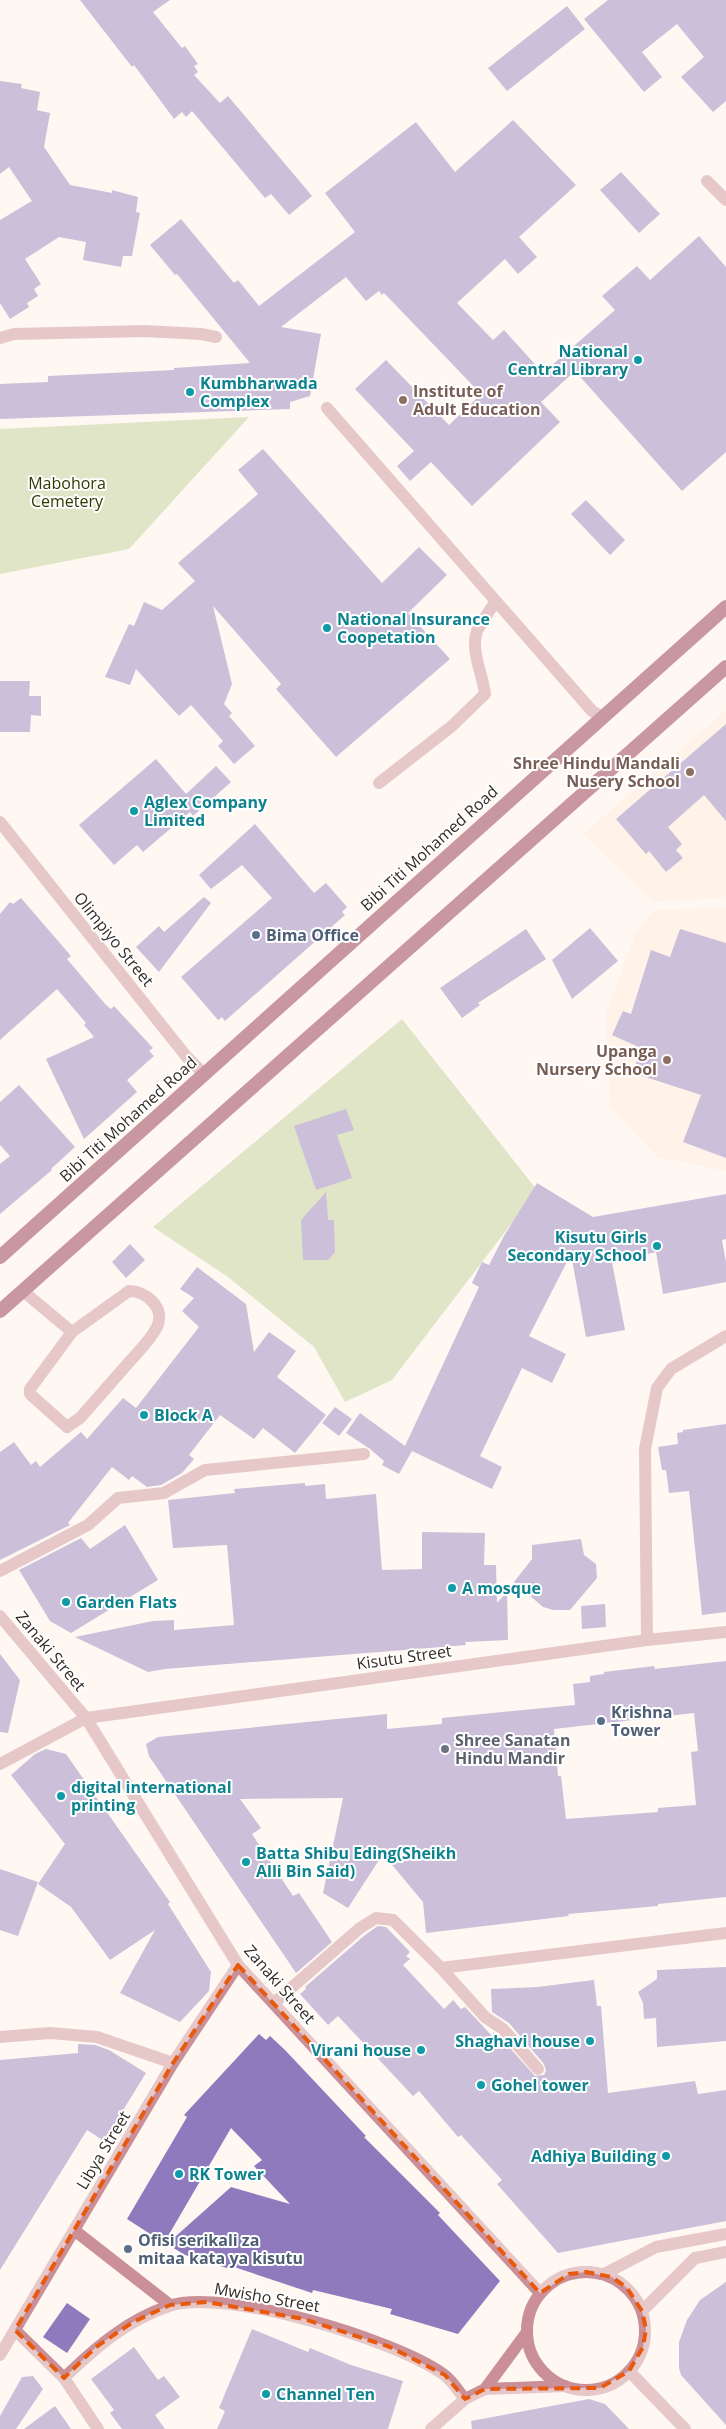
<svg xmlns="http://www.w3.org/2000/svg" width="726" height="2429" viewBox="0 0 726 2429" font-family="'Open Sans',sans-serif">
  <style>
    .built { fill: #ffecdb }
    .green { fill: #bdcf93 }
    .building { fill: #8e7abd; fill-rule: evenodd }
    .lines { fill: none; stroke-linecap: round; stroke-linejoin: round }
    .service { stroke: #ca8f97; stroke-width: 12 }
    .minor { stroke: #ca8f97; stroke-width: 12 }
    .tertiary { stroke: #ca8f97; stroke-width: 12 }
    .trunk { stroke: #86233d; stroke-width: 14 }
    .marked { fill: none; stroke: #e8590c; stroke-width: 4; stroke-dasharray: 10 6; stroke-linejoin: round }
    .culture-dot { fill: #0f9aa8; stroke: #fff; stroke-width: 2 }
    .education-dot { fill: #8d6e63; stroke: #fff; stroke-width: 2 }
    .service-dot { fill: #5c6f8a; stroke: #fff; stroke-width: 2 }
    .worship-dot { fill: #6b7280; stroke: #fff; stroke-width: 2 }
    .labels { text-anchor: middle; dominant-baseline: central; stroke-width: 4; stroke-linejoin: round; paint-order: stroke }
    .culture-label { font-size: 16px; font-weight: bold; fill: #0d838f; stroke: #fff; text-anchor: start }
    .education-label { font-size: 16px; font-weight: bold; fill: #785e54; stroke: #fff; text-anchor: end }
    .park-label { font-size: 16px; fill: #2e3a00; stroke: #fff }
    .street-label { font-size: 16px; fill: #322c26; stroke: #fff }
    .service-label { font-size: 16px; font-weight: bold; fill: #4e5e75; stroke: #fff; text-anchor: start }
    .worship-label { font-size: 16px; font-weight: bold; fill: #5b616d; stroke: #fff; text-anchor: start }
  </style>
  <rect width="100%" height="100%" fill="#fff8f2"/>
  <!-- built -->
  <path class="built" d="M726,710V897L654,902L583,834Z
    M726,908V1171L657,1157L610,1106L606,1014L636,932L654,910Z"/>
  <!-- green -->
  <path class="green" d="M249,417L129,549L0,574V429Z
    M402,1019L537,1190L392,1380L345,1402L314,1347L228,1277L153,1227Z"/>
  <!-- building -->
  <path class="building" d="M80,0H170L153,12L182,48L185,46L198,64L194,66L198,72L194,75L220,103L228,96L312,196L289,215L271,194L265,198L192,111L186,117L182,112L174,119L134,65L132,67Z
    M608,0H726V101L713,112L681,77L704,57L677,24L642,52L662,77L644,92L584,19Z
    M567,6L585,29L507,91L488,68Z
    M0,81L22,84L21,88L40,92L37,110L50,113L44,147L70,185L112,193V190L138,197L136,212L140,213L132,256H123L121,267L83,260L86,242L59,237L25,259L41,284L34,289L38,296L27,303L29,307L10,319L0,303V220L32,201L9,167L0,174Z
    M513,120L576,185L519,237L537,257L518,274L505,259L457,303L493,340L504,330L543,373L615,310L602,296L637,266L650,280L699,236L726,267V452L682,491L575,371L541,402L560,422L472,506L431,462L410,481L397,466L414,451L355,389L386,360L449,425L481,394L384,293L382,295L379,291L366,301L346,277L281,327L321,334L310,396L290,402V409L0,419V384L48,382V376L174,370V368L250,363L177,274L175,275L150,245L181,219L234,283L238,280L259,306L355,232L325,193L416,122L455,172Z
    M621,172L660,214L639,233L600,190Z
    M263,449L382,583L419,547L447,575L408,613L450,659L336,757L276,689L281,684L213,606L232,684L224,704L232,713L229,716L255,746L234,764L218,746L223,741L191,705L179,716L136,669L130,685L105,677L129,624L134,626L144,602L162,610L195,581L178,563L258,494L238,470Z
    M586,500L625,540L610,555L571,514Z
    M0,681H30L29,696H41V716L31,715L30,732H0Z
    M726,724V821L704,795L668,827L682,844L676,850L683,858L666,872L649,851L646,854L616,819Z
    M156,759L186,794L216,766L231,782L193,816L190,812L143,852L137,845L114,865L79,825Z
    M255,824L314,893L326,883L347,907L342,912L345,915L225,1021L222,1017L218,1020L181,977L272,898L242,865L211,889L199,875Z
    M204,897L211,903L159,972L136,947L159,926L164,932Z
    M21,898L71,956L67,959L106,1005L111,1009L114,1006L153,1048L149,1051L154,1056L127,1080L137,1092L84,1139L46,1059L94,1037L84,1025L86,1023L57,989L0,1040V914L10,902L13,904Z
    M590,928L618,961L572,999L552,960Z
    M526,929L546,959L478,1003L480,1005L462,1018L440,988Z
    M680,929L726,943V1158L683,1142L701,1095L633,1073L641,1048L612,1035L623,1011L631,1014L651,950L670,957Z
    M19,1085L75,1147L51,1169L52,1170L0,1214V1164L10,1156L0,1145V1102Z
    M346,1109L354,1130L337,1135L352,1178L316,1190L294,1126Z
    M537,1183L593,1217L726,1194V1239L722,1240L726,1262V1282L663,1294L656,1252L612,1262L625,1330L586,1337L571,1254L529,1336L566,1354L552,1383L522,1368L480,1456L502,1467L492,1489L412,1451L399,1474L382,1465L384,1461L370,1449L346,1433L360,1413L405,1446L479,1287L472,1283L482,1262L489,1265L504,1236Z
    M326,1192L328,1220H334L335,1252L328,1260H303L301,1220Z
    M130,1244L145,1260L126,1278L112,1262Z
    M197,1267L246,1304L254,1352L269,1332L296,1351L277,1377L326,1415L295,1453L263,1428L254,1439L220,1415L189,1455L194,1459L182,1473L161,1485L147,1487L132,1476L129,1480L112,1467L68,1523L70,1525L0,1560V1452L14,1442L31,1465L36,1461L40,1467L81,1432L87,1439L123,1398L136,1408L199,1327L182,1311L194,1298L180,1289Z
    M335,1407L352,1419L339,1436L322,1423Z
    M726,1424V1612L702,1615L689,1491L669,1493L666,1470H662L658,1447L678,1444L677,1433L683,1432V1430Z
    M305,1483V1486L325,1484L326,1499L376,1494L382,1570L422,1569V1532L485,1533L484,1565H496L497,1603L507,1592L508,1640L465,1642L466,1645L165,1669L148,1672L75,1637L153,1621L174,1620V1630L234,1625L227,1545L173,1548L168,1500L235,1493L234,1489Z
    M125,1525L158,1580L71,1633L50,1621L19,1570L81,1538L90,1549Z
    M581,1539L584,1555L596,1564L597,1578L570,1610H553L543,1607L514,1582L532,1559V1545Z
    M605,1604L606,1627L582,1629L581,1606Z
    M0,1654L20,1680L8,1733L0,1732Z
    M726,1661V1897L658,1904V1906L568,1914L569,1916L426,1933L423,1902L383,1854L348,1908L323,1893L343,1798L240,1799L261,1828L252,1834L293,1896L299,1893L332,1942L296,1973L149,1756L146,1744L158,1737L387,1714V1729L442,1724V1718L575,1705L573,1684L590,1682V1676L604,1674V1672L654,1666L655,1669ZM694,1713L698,1751L691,1752L696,1805L658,1808V1812L566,1819L561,1776H558L554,1729Z
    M46,1749L66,1754L170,1902L168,1904L211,1972L209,1991L180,2022L120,1993L155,1930L110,1960L71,1907L38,1884L65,1844L11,1775L35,1754Z
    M0,1869L38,1882L18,1936L0,1930Z
    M378,1926L386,1927L410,1952L406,1956L410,1959L403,1965L444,2009L453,2000L461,2009L465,2007L493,2037V2032L498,2035L535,2076L544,2075L546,2071L544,2064L509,2023L492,2012L491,1989L537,1987L594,1980L597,2006H601L608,2093L695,2081L698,2094L726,2090V2221L558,2253L497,2184L502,2180L461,2135L458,2137L419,2091L413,2096L338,2016L328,2025L300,1994L306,1989L305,1987L365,1935Z
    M726,1967V2041L657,2047L656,2018L644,2019L643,2003L638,1992L657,1979V1970Z
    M259,2034L266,2040L270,2036L285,2050L366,2136L364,2137L440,2213L438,2215L500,2281L458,2334L390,2314L392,2309L313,2290L312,2293L228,2265L227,2268L185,2255L167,2244L231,2187L290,2204L254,2166L262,2160L231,2128L164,2243L127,2219L187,2117L184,2115Z
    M78,2044L95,2045L109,2050L146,2073L104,2141L87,2130L0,2270V2060L78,2053Z
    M726,2282V2425L681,2375L679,2368V2342L687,2320L700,2300Z
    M67,2303L90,2319L67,2353L43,2337Z
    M252,2329L308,2352L310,2348L351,2365L403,2381L388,2429H217L225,2411L219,2408Z
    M134,2347L158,2380L164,2376L180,2397L155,2415L165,2429H122L110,2413L114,2410L91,2379Z
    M33,2376L43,2389L16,2429H0V2416L22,2377Z
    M589,2399L605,2404L629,2429H472L471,2421Z
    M55,2406L71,2429H24Z"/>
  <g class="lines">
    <!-- service -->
    <path class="service" d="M707,181L726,200
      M0,338L14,334L144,331L201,334L216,337
      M327,408L592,711L602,717
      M379,783L452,726L485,694C483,675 470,650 477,631C482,621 490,610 496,601
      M23,1291L72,1332
      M129,1291C146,1291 166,1308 157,1327C151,1339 140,1350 131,1360C114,1379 97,1399 80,1418L67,1427L30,1394V1389L72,1332Z
      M0,1571L88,1525L118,1498L164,1493L205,1470L364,1454
      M647,1640L645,1449L657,1388L671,1369L726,1336
      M0,1764L86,1718
      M441,1968L485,2017L503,2029L538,2069
      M0,2037L50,2033L97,2037L173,2063"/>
    <!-- minor -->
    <path class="minor" d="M0,822L186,1056L204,1074
      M86,1718L647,1640L726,1632
      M274,2003L360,1928L376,1918L393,1920L441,1968L726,1933
      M74,2230L170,2305
      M15,2330L64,2378L98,2429
      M0,2355L173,2063L238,1965
      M64,2378C95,2348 127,2320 169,2306C223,2287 396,2340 443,2374C452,2380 458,2391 465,2399
      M485,2389L565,2386
      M431,2429L465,2399L485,2389L527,2332"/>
    <!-- tertiary -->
    <path class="tertiary" d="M0,1616L86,1718L238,1965L540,2293
      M527 2331a59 59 0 1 1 118 0a59 59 0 1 1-118 0Z
      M604,2274L656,2247L726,2234
      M642,2311L695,2258L726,2252
      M629,2371L685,2429"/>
    <!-- trunk -->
    <path class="trunk" d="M0,1257L726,607
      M0,1311L726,667"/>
  </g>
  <!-- marked area -->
  <path d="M0 0H726V2429H0ZM238,1965L540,2293L569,2274L586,2272L612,2277L627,2288L642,2311L646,2329L643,2347L629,2371L600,2388L485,2389L465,2399L445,2375L390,2347L304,2319L207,2302L170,2305L133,2322L96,2347L64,2378L15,2330L173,2063Z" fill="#fff8f2" fill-opacity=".55" fill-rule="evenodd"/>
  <path class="marked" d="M238,1965L540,2293L569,2274L586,2272L612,2277L627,2288L642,2311L646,2329L643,2347L629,2371L600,2388L485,2389L465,2399L445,2375L390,2347L304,2319L207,2302L170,2305L133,2322L96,2347L64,2378L15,2330L173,2063Z"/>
  <!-- markers -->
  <g class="culture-dot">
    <circle cx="638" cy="360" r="5"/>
    <circle cx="190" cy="392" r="5"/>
    <circle cx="327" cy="628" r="5"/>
    <circle cx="134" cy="811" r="5"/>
    <circle cx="657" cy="1246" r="5"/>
    <circle cx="144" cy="1415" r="5"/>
    <circle cx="452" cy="1588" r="5"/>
    <circle cx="66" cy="1602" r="5"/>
    <circle cx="61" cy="1796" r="5"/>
    <circle cx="246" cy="1862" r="5"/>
    <circle cx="590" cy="2041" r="5"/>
    <circle cx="421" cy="2050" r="5"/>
    <circle cx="481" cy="2085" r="5"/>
    <circle cx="666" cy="2156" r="5"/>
    <circle cx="179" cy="2174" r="5"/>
    <circle cx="266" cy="2394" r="5"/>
  </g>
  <g class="education-dot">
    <circle cx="403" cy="400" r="5"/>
    <circle cx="690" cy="772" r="5"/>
    <circle cx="667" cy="1060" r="5"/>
  </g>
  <g class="service-dot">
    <circle cx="256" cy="935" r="5"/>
    <circle cx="601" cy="1721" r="5"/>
    <circle cx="128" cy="2249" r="5"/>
  </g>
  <circle class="worship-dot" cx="445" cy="1749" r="5"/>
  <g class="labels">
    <!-- culture labels -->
    <g class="culture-label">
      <text x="628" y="351" text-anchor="end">National<tspan x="628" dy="18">Central Library</tspan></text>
      <text x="200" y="383">Kumbharwada<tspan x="200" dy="18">Complex</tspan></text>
      <text x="337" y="619">National Insurance<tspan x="337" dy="18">Coopetation</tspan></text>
      <text x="144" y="802">Aglex Company<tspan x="144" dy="18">Limited</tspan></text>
      <text x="647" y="1237" text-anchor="end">Kisutu Girls<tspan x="647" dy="18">Secondary School</tspan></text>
      <text x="154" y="1415">Block A</text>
      <text x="462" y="1588">A mosque</text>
      <text x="76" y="1602">Garden Flats</text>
      <text x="71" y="1787">digital international<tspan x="71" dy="18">printing</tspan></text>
      <text x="256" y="1853">Batta Shibu Eding(Sheikh<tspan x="256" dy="18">Alli Bin Said)</tspan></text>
      <text x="580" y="2041" text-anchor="end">Shaghavi house</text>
      <text x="411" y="2050" text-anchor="end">Virani house</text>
      <text x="491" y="2085">Gohel tower</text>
      <text x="656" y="2156" text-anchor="end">Adhiya Building</text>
      <text x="189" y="2174">RK Tower</text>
      <text x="276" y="2394">Channel Ten</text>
    </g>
    <!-- education labels -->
    <g class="education-label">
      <text x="413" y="391" text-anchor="start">Institute of<tspan x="413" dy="18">Adult Education</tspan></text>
      <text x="680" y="763">Shree Hindu Mandali<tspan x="680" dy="18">Nusery School</tspan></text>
      <text x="657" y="1051">Upanga<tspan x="657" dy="18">Nursery School</tspan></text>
    </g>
    <!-- park labels -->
    <g class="park-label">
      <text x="67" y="483">Mabohora<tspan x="67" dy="18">Cemetery</tspan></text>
    </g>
    <!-- street labels -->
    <g class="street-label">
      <text transform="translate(429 848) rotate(-42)">Bibi Titi Mohamed Road</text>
      <text transform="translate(114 939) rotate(51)">Olimpiyo Street</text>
      <text transform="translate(128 1119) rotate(-42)">Bibi Titi Mohamed Road</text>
      <text transform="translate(51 1651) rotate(50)">Zanaki Street</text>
      <text transform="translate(404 1657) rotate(-8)">Kisutu Street</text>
      <text transform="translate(280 1984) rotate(49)">Zanaki Street</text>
      <text transform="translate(103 2150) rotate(-59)">Libya Street</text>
      <text transform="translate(267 2297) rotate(10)">Mwisho Street</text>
    </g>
    <!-- service labels -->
    <g class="service-label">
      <text x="266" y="935">Bima Office</text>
      <text x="611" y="1712">Krishna<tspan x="611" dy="18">Tower</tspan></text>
      <text x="138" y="2240">Ofisi serikali za<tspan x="138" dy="18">mitaa kata ya kisutu</tspan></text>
    </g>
    <!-- worship labels -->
    <g class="worship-label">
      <text x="455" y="1740">Shree Sanatan<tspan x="455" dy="18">Hindu Mandir</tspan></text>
    </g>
  </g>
</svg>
